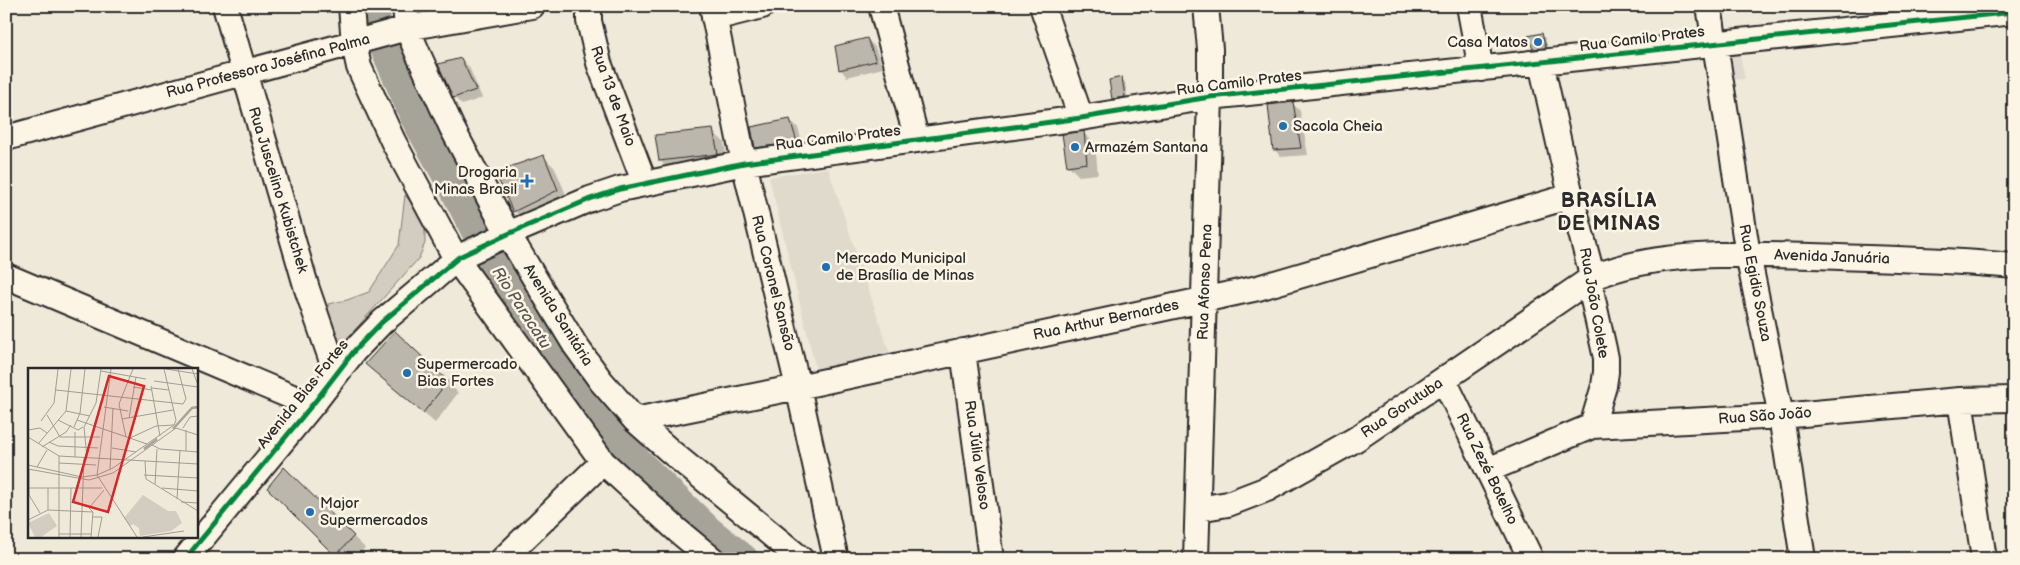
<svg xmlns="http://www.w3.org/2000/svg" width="2020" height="565" viewBox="0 0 2020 565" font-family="'Balsamiq Sans',sans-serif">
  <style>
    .built { fill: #e0dacc }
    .green { fill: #d2cdc0; stroke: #7e7c76 }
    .shadow { fill: #0003 }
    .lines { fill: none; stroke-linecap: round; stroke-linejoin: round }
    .river { stroke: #a6a399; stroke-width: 31 }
    .building { fill: #bcb7ac; stroke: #2b2b2b }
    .minor-casing { stroke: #2b2b2b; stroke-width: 28 }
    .minor { stroke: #fcf5e5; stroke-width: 24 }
    .cycleway-casing { stroke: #fcf5e5; stroke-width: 8 }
    .cycleway { stroke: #00873e; stroke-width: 5 }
    .poi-dot { fill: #1f6fb2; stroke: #fcf5e5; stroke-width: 2 }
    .labels { text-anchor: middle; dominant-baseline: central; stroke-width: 5; stroke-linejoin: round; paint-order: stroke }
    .street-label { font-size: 15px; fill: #2b2b2b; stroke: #fcf5e5 }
    .poi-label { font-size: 15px; fill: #2b2b2b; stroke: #fcf5e5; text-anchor: start }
    .water-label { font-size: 16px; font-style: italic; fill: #565552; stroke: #fcf5e5 }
    .district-label { font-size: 20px; font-weight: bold; letter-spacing: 1px; fill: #2b2b2b; stroke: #fcf5e5 }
    .inset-river { fill: none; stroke: #a6a399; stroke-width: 2.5 }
    .inset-road { fill: none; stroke: #a19d94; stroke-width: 1 }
    .view { fill: #d62828; fill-opacity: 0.15; stroke: #d62828; stroke-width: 2.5 }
    .inset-edge { fill: none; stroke: #2b2b2b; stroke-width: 2.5 }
  </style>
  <rect width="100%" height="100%" fill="#efe9da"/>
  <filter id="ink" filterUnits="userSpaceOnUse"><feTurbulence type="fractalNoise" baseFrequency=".02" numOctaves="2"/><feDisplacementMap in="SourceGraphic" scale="10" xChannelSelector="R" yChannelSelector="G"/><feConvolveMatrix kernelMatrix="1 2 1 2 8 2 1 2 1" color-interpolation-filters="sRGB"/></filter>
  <g filter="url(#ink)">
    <!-- built -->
    <path class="built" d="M1739,51L1745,79L1729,80L1722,53Z
      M828,168L891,357L819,382L769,177Z"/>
    <!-- green -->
    <path class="green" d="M405,195L425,220V243L419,258L343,343L331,340L328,304L347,300L369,292L399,245Z"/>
    <!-- shadow -->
    <path class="shadow" d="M1542,35L1545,38L1549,51L1538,52L1534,48Z
      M867,39L875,47L883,68L847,77L840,69Z
      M461,59L469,67L482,98L462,105L455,98L439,64Z
      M1122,79L1125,82L1128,100L1117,102L1113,98Z
      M1292,103L1300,111L1308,155L1281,157L1274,149Z
      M790,120L798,128L804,149L764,155L756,147Z
      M712,131L724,142L728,165L672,172L660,161Z
      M1084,133L1095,144L1098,174L1079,176L1068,165Z
      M544,157L555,168L569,202L526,222L514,211Z
      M367,364L447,381L458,393L435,423Z
      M284,469L365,548L354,559H340L269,488Z"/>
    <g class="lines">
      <!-- river -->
      <path class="river" d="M374,6L376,26L416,118L454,187L504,285L576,390L637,462L708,531L743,559"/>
    </g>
    <!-- building -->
    <path class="building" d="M1542,33L1546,48L1533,49L1528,36Z
      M867,38L876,61L839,70L835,46Z
      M461,58L476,90L453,98L438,64Z
      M1122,77L1125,97L1112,99L1109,80Z
      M1293,102L1301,148L1273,150L1268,105Z
      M790,119L797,142L755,148L751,127Z
      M713,129L718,154L659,161L655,135Z
      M1084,131L1087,163L1067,166L1062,134Z
      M544,155L558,190L513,212L495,172Z
      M395,331L448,381L423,413L365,364Z
      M284,467L354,536L335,556L267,488Z"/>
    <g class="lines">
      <!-- minor casing -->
      <g class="minor-casing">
        <path id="minor" d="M225,6L307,289L336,373
          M351,6L354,44L359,67L393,141L456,259L603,462L678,531L712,559
          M405,6L407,28L419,56L452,128L508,234L575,345L601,381L635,420L671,452L801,559
          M589,6V21L599,63L645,184
          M712,6L744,163L798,387L836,559
          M881,6L917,140
          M1042,6L1081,118
          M1469,6L1481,69
          M1709,6L1748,255L1781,416L1803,559
          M714,18L762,6
          M1541,63L1571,196L1590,267L1592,295L1606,358V372L1604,386L1592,426
          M6,138L407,28L532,6
          M6,276L311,405
          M963,351L991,559
          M1444,380L1531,559
          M1960,400L1984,559
          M635,420L798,387L1258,288L1571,196
          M1488,470L1592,426L1781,416L1960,400L2014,399
          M1198,509L1228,504L1267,489L1356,439L1592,278C1662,247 1764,255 1839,257C1898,259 1956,260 2014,266
          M185,559L317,399L354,351L382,322L459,257L508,234L590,199L620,189L744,163L1081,118L1210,97L2014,12
          M503,559L603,462
          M1196,559L1210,97V49L1206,6"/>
      </g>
      <!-- minor -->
      <use href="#minor" class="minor"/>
      <!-- cycleway casing -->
      <g class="cycleway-casing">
        <path id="cycleway" d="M185,559L317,399L354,351L382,322L459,257L508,234L590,199L620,189L744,163L1081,118L1210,97L2014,12"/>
      </g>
      <!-- cycleway -->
      <use href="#cycleway" class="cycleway"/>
    </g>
  </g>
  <!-- markers -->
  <g class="poi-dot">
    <circle cx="1538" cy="42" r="5"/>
    <circle cx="1283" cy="126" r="5"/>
    <circle cx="1075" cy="147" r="5"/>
    <path d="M524.5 173.5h5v5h5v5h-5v5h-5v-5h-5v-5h5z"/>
    <circle cx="826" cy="267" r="5"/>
    <circle cx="407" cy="373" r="5"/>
    <circle cx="310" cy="512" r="5"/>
  </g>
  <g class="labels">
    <!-- street labels -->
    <g class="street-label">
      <text transform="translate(1642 39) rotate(-7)">Rua Camilo Prates</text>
      <text transform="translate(268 66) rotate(-15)">Rua Professora Joséfina Palma</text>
      <text transform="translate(1239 83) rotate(-7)">Rua Camilo Prates</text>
      <text transform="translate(613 96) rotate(70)">Rua 13 de Maio</text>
      <text transform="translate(838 138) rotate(-7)">Rua Camilo Prates</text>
      <text transform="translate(278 190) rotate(73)">Rua Juscelino Kubistchek</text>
      <text transform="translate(1832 257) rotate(2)">Avenida Januária</text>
      <text transform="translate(1205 282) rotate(-88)">Rua Afonso Pena</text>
      <text transform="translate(773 283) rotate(76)">Rua Coronel Sansão</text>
      <text transform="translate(1755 283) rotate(79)">Rua Egidio Souza</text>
      <text transform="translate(1594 303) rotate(80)">Rua João Colete</text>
      <text transform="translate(558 315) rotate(58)">Avenida Sanitária</text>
      <text transform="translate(1106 320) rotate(-12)">Rua Arthur Bernardes</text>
      <text transform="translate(303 394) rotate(-51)">Avenida Bias Fortes</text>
      <text transform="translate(1402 408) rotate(-34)">Rua Gorutuba</text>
      <text transform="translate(1765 416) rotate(-4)">Rua São João</text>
      <text transform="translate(977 455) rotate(82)">Rua Júlia Veloso</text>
      <text transform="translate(1487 469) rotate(64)">Rua Zezé Botelho</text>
    </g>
    <!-- poi labels -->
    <g class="poi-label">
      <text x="1528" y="42" text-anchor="end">Casa Matos</text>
      <text x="1293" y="126">Sacola Cheia</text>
      <text x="1085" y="147">Armazém Santana</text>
      <text x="517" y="172" text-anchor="end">Drogaria<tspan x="517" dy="17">Minas Brasil</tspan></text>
      <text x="836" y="258">Mercado Municipal<tspan x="836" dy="17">de Brasília de Minas</tspan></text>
      <text x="417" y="364">Supermercado<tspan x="417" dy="17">Bias Fortes</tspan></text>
      <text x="320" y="503">Major<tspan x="320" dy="17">Supermercados</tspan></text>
    </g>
    <!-- water labels -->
    <g class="water-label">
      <text transform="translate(521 308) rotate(57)">Rio Paracatu</text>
    </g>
    <!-- district labels -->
    <g class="district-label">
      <text x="1609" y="201">BRASÍLIA<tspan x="1609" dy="23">DE MINAS</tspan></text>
    </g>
  </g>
  <!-- overview -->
  <g transform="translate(28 368)">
    <rect width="170" height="170" fill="#efe9da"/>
    <path d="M115,127L140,143H148L154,155L143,163L112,168L111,160L105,156L102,158L96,150ZM21,145L29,158L13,169H7L0,155Z" fill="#d2cdc0"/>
    <path class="inset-river" d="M145,61L164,40L170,39M116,81L129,71"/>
    <path class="inset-road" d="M83,1L69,107L109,169M136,1L148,52L146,57M138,1L170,6M164,1L170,17M73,3L118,11M126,13L170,19M123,18L132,68M105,19L124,22M124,20L141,22M28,22L155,36L158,31L150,1M76,39L100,43M38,43L62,48M19,47L32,69H72M101,50L108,9M94,51L145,42M30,52L50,62L55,59M49,52L119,76M13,53L26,35L30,1M46,59L52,45L57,1M56,59L68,35L73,1M56,59L59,90M155,60L162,49L170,48M0,62L12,60L19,65M0,69L31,88L170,96M98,69L91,36L105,1M102,70L128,58L146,57M21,74L30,78L70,80M10,76L38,43L43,1M124,77L132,81L170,84M14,79L38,64L43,57M84,80L108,84M158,83V62M31,88V169M47,89V64M117,93L118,111L170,143M31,95L68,97M0,97L54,109L69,107L85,100L146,57M9,99L19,82M0,101L61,112L85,105L148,60L170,67M1,101V127L12,145M82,101L85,40M116,107L170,110M127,116L129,81M0,120H74M134,120L170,123M149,131L152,82M153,134L170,135M61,140L65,144L63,169M61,140L76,122M20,142V120M65,149H74L70,169M0,152L20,142L65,144M31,166H63M42,169L43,120M53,169L56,90M115,169L156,163"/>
    <path class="view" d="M81,8L116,18L80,144L45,134Z"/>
    <rect width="170" height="170" class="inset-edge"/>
  </g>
  <!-- margin -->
  <rect width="2020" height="565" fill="none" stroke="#fcf5e5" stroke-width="25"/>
  <rect x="12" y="12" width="1995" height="540" fill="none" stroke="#2b2b2b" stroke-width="2" filter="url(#ink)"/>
</svg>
